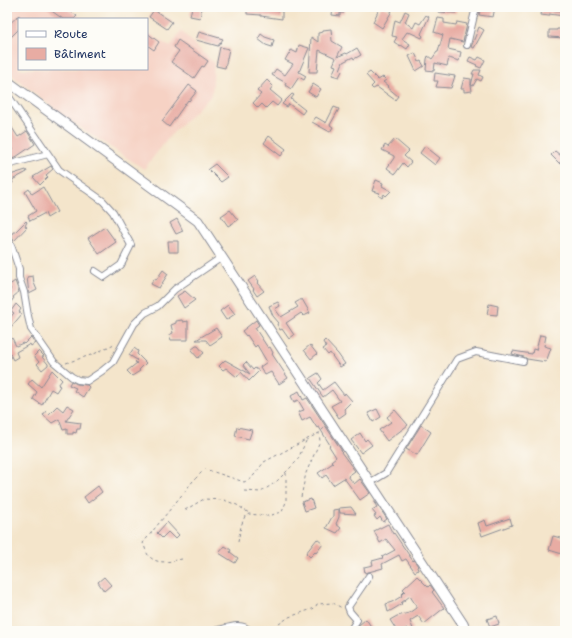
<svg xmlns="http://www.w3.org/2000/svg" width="572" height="638" viewBox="0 0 572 638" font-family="'Shantell Sans',sans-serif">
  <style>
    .built { fill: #f6d2c4 }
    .building { fill: #e8aca3 }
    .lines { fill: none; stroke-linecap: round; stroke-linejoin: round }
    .street-casing { stroke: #888a94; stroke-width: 8 }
    .secondary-casing { stroke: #888a94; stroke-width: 11 }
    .path { stroke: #888a94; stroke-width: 1; stroke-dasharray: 3 3; stroke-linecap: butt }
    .street { stroke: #fff; stroke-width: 6 }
    .secondary { stroke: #fff; stroke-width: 9 }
  </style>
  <rect width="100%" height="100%" fill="#fdfcf7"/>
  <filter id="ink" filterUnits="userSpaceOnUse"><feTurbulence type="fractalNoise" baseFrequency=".025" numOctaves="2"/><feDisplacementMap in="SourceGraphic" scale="8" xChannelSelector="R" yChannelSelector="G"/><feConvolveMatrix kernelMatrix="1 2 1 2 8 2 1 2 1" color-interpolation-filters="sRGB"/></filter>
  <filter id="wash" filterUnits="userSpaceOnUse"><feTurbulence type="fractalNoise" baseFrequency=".012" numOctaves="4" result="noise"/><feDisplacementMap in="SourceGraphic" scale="16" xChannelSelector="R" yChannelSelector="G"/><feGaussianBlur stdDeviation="0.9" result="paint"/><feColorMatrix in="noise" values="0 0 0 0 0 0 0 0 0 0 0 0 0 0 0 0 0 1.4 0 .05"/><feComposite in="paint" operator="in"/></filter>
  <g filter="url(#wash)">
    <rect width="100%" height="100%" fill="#f4e5cb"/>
    <!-- built -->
    <path class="built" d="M14,7H66L84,19H19V69H147V32L170,47L181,31L214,63L212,94L170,136L144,169L66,118L7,71V13Z"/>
    <g id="blocks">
      <!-- building -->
      <path class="building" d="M46,7H64L77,16L74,19H63Z
        M192,7H202L200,18L190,16Z
        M333,7H344V13H340V16L332,15Z
        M380,7H383L392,11L382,28L373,22Z
        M439,7H456V13L438,12Z
        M481,7H495L493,17L479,15Z
        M247,9L282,11V19L261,16V15L247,14Z
        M542,9L564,11V16L549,14V16L541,15Z
        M154,10L172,22L167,29L149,17Z
        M405,11L409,13L405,22L413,28L416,22L420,24L426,15L429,17L421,34L423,36L422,38L409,32V33L407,32L402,39L410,44L407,49L401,45L400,46L394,42L397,37L392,36L395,20L400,22Z
        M19,15V29L7,41V26Z
        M438,18L444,19V23L456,25L457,22L467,24L463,42L450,39L448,49L461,52L459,61L449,58L447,66L435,63L434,71L426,70L427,59L428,56L432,59L437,52H438L443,35L434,32Z
        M479,27L484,30L474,48L471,47Z
        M331,29L332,41L342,47L337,57L346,53L347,54L357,48L361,55L354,59L353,57L343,62L340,70L342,71L339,77L332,75L336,66L333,65L336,58L319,50L317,72H309L311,37L318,42V33L323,32V30Z
        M557,29H565V38L549,37V30H557Z
        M199,32L223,39L218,46L196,40Z
        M147,33L159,42L154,50L147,45Z
        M261,34L265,37L274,40L272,47L266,45L258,39Z
        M178,40L208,61L204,67L202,66L194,78L171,62L179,51L174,47Z
        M299,45L309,48L299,72L306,76L304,80L299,77L291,89L285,85L286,83L272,75L276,69L285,75L293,64L285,60L289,53L290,54L291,50L297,53Z
        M220,47L229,49L225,68L216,66Z
        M415,53L419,62L421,61L424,66L416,71L409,56Z
        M470,57L477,60L479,57L485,60L481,68L476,66L477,65L468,61Z
        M474,70H481L479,75L483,77L481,81L477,79L473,86L471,85L472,91L464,92V89H461L464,78L471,79V85L474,74H472Z
        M370,72L378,80L383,77L386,80L383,82L388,86L387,87L398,96L395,100L377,87L373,89L371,87L374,84L366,75Z
        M435,73L455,76L451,88L436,87L438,81H434Z
        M267,80L273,86L270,90L282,100L277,106L272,102L266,108L262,104L258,108L253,103L261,94L257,91Z
        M313,84L321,89L316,97L308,92Z
        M189,85L197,91L189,101L188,100L169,127L162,121Z
        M292,94L294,95L291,99L305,110L302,114L289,104L287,107L282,104Z
        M334,107L339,109L330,125L333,127L330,132L312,122L316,117L326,123Z
        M7,120L18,137L27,131L35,144L13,159L9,152L13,149L9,143L11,141L7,135Z
        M269,136L286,149L281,156L264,143Z
        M395,139L409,151L404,156L411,162L407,167L403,163L395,174L387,168L394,158V156L382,150L385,145L388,147Z
        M425,146L440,158L435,165L420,153Z
        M555,151L565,159V166L560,162V164L551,155Z
        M215,164L228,177L221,182L208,169Z
        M51,166L53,169L46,175L48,177L40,185L33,177Z
        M26,170L27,172L12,180L13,183L7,184V176Z
        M376,180L383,183L382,186L391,191L386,196L384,194L382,198L378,195L380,193L372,191Z
        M43,187L57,212L47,218L45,213L30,221L28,216L36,211L25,192L29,189L32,194Z
        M230,210L238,220L228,226L221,216Z
        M177,219L183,231L176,234L170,223Z
        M26,221L27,222L25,226L27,227L14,241L11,236L13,232H15Z
        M105,227L116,242L99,254L88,238Z
        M168,241H178V252H169Z
        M163,270L168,274L159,288L151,284L154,279L156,280Z
        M33,276L34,283L37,290L29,294L27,277Z
        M255,276L259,281L257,283L264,291L257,296L253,290L254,289L248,281Z
        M15,281L19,292L13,297L14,298L10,303L7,301V293L11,289L8,286Z
        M185,291L195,300L184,308L177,296Z
        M302,299L310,313L304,316L301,313L286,323L294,335L289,339L282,329L280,330L277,324L279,323L273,316L269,306L278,302L280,306L275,309L281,317L298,307L295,303Z
        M16,304L21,309L19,312L22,314L11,327L7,323V321L14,313L11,311Z
        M489,304L498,306L497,315L487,314Z
        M228,305L235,314L226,320L220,311Z
        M182,320L183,322L188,321V340H171L169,335L173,333L171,325L176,323V321Z
        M256,320L259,325L255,328L268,348L270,347L273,353L272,354L288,378L279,384L271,372L265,375L260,367L267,362L257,345L255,347L247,335L246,336L242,331Z
        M216,328L222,337L210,345L206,340H196Z
        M540,335L546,336L544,346L551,348L546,362L527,359L524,357L512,354L513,351L532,354L533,349L536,350Z
        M31,337L35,343L31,346L30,344L16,352L18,357L13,360L7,348V341L12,338L16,346L23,343L24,344Z
        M325,340L338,354L345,364L340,367L330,353L328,355L323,349L326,347L323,342Z
        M310,345L317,354L311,359L304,350Z
        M196,346H198L204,353L198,358L191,350Z
        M134,348L138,351L137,354L146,363L139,370L140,371L132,376L127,371L137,363L135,362L137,360L129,355Z
        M39,351L44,356L42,357L48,364V365L42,370L37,364L39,362L34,356Z
        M225,360L250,374L243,365L246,362L253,370L255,368L259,371L249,381L241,372L237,377L226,368L223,370L219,366Z
        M52,370L62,380L58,385L60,386L56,392L51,389L42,405L33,399L37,392L28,384L32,379L41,387Z
        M318,373L322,379L318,383L323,390L334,382L344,395L345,393L352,401L344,409L346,413L339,418L331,406L340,401L332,390L323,397L310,378Z
        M71,381L77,384L87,385L89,387L83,397L74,391L76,388L69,385Z
        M299,391L303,400L307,398L342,451L341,452L355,471L348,476L354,484L360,479L370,493L360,500L344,478L333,485L326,475L322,478L318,473L333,463L331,461L336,457L329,446L330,445L319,427L317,428L310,417L302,421L298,412L304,410L298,400L294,402L291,396Z
        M67,405L74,409L66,421L81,423L80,429H77L76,433L73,432V434H67V429L63,430L59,419L52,423L43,415L46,411L49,414L57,406L63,411Z
        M377,409L381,417L373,422L368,413Z
        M395,410L408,425L387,441L379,430L391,422L387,417Z
        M421,425L431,432L417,455L406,449Z
        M237,427L252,430L249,439L235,436Z
        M360,433L365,441L367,439L372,445L361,453L351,440Z
        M98,486L102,492L88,503L84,497Z
        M311,499L314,508L305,511L302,502Z
        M374,500L387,519L383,522L380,517L377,520L374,516L376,515L372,510L377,507L373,501Z
        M351,507L356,514L340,513L339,508Z
        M339,509V517L336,524L341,528L337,533L326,528L332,517H333V510Z
        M510,518L512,525L482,536L478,523L485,520L487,526Z
        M167,522L179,535L175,539L168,532L162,538L157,533Z
        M388,524L393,534L394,533L413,561L414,560L418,566L417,567L418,570L415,572L406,559L402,561L399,555L382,564L383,568L365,573L364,567L373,565L372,561L383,558L382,557L395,550L386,539L380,543L374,531Z
        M553,536L565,539V545L562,554L549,550Z
        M317,539L323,544L316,553L315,552L310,557L306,553Z
        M225,546L231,550L230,552L238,558L235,563L219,553Z
        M417,576L428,587L430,585L434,590L432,592L444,608L424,624L418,616L410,621L413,629L408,631L407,628L402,631H397L390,620L397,616L409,613L416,608V604H415L410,596L401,603L402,604L392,610L388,612L386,604L392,602L402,596L401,595L405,591L403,589Z
        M104,577L111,585L104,591L98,582Z
        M497,616L499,624L490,627L487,619Z
        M366,619L374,631H362L358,626Z"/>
    </g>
  </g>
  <g filter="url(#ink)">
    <use href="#blocks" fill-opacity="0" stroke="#888a94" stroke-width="1"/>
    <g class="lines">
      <!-- street casing -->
      <g class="street-casing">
        <path id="street" d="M467,45L476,7
          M7,94L59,170L103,201L113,212L131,245L121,265L104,277L95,271
          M7,165L48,154
          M7,237L12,248L19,269V278L24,292L28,316L31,329L54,362L72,377L78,380L87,381L102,371L113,362L134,324L145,313L158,306L175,289L222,257
          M371,482L386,473L457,359L476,352L523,361
          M215,631C225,629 242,621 249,631
          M350,631L357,620L350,612L348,607L369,576"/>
      </g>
      <!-- secondary casing -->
      <g class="secondary-casing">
        <path id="secondary" d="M7,81L198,221L463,624L466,631"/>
      </g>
      <!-- path -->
      <path class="path" d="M66,363L94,354L116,343
        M244,491L261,492L276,482L297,461L307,439
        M301,497L306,473L320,441L319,433
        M185,510L204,499L224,500L237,505L249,513
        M238,542L241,526L245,516L249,514L268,516L282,512L286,502V472
        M182,559C171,561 157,566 148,555C146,552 145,547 143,543L193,481L205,469L244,482L251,479L264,462L319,433L325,427
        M269,631L289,617L315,608L317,604L333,603L342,608"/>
      <!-- street -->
      <use href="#street" class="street"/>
      <!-- secondary -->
      <use href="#secondary" class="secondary"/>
    </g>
  </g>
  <!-- margin -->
  <rect width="572" height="638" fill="none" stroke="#fdfcf7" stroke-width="24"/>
  <!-- legend -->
  <rect x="18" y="18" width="130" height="52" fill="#fdfcf7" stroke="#a3aaba"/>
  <rect x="26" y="31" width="20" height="6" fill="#ffffff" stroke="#a3aaba"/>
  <text x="54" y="38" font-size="12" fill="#1b2f5e">Route</text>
  <rect x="26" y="48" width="20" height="12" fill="#e8aca3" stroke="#a3aaba"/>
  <text x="54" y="58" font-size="12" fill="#1b2f5e">Bâtiment</text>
</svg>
